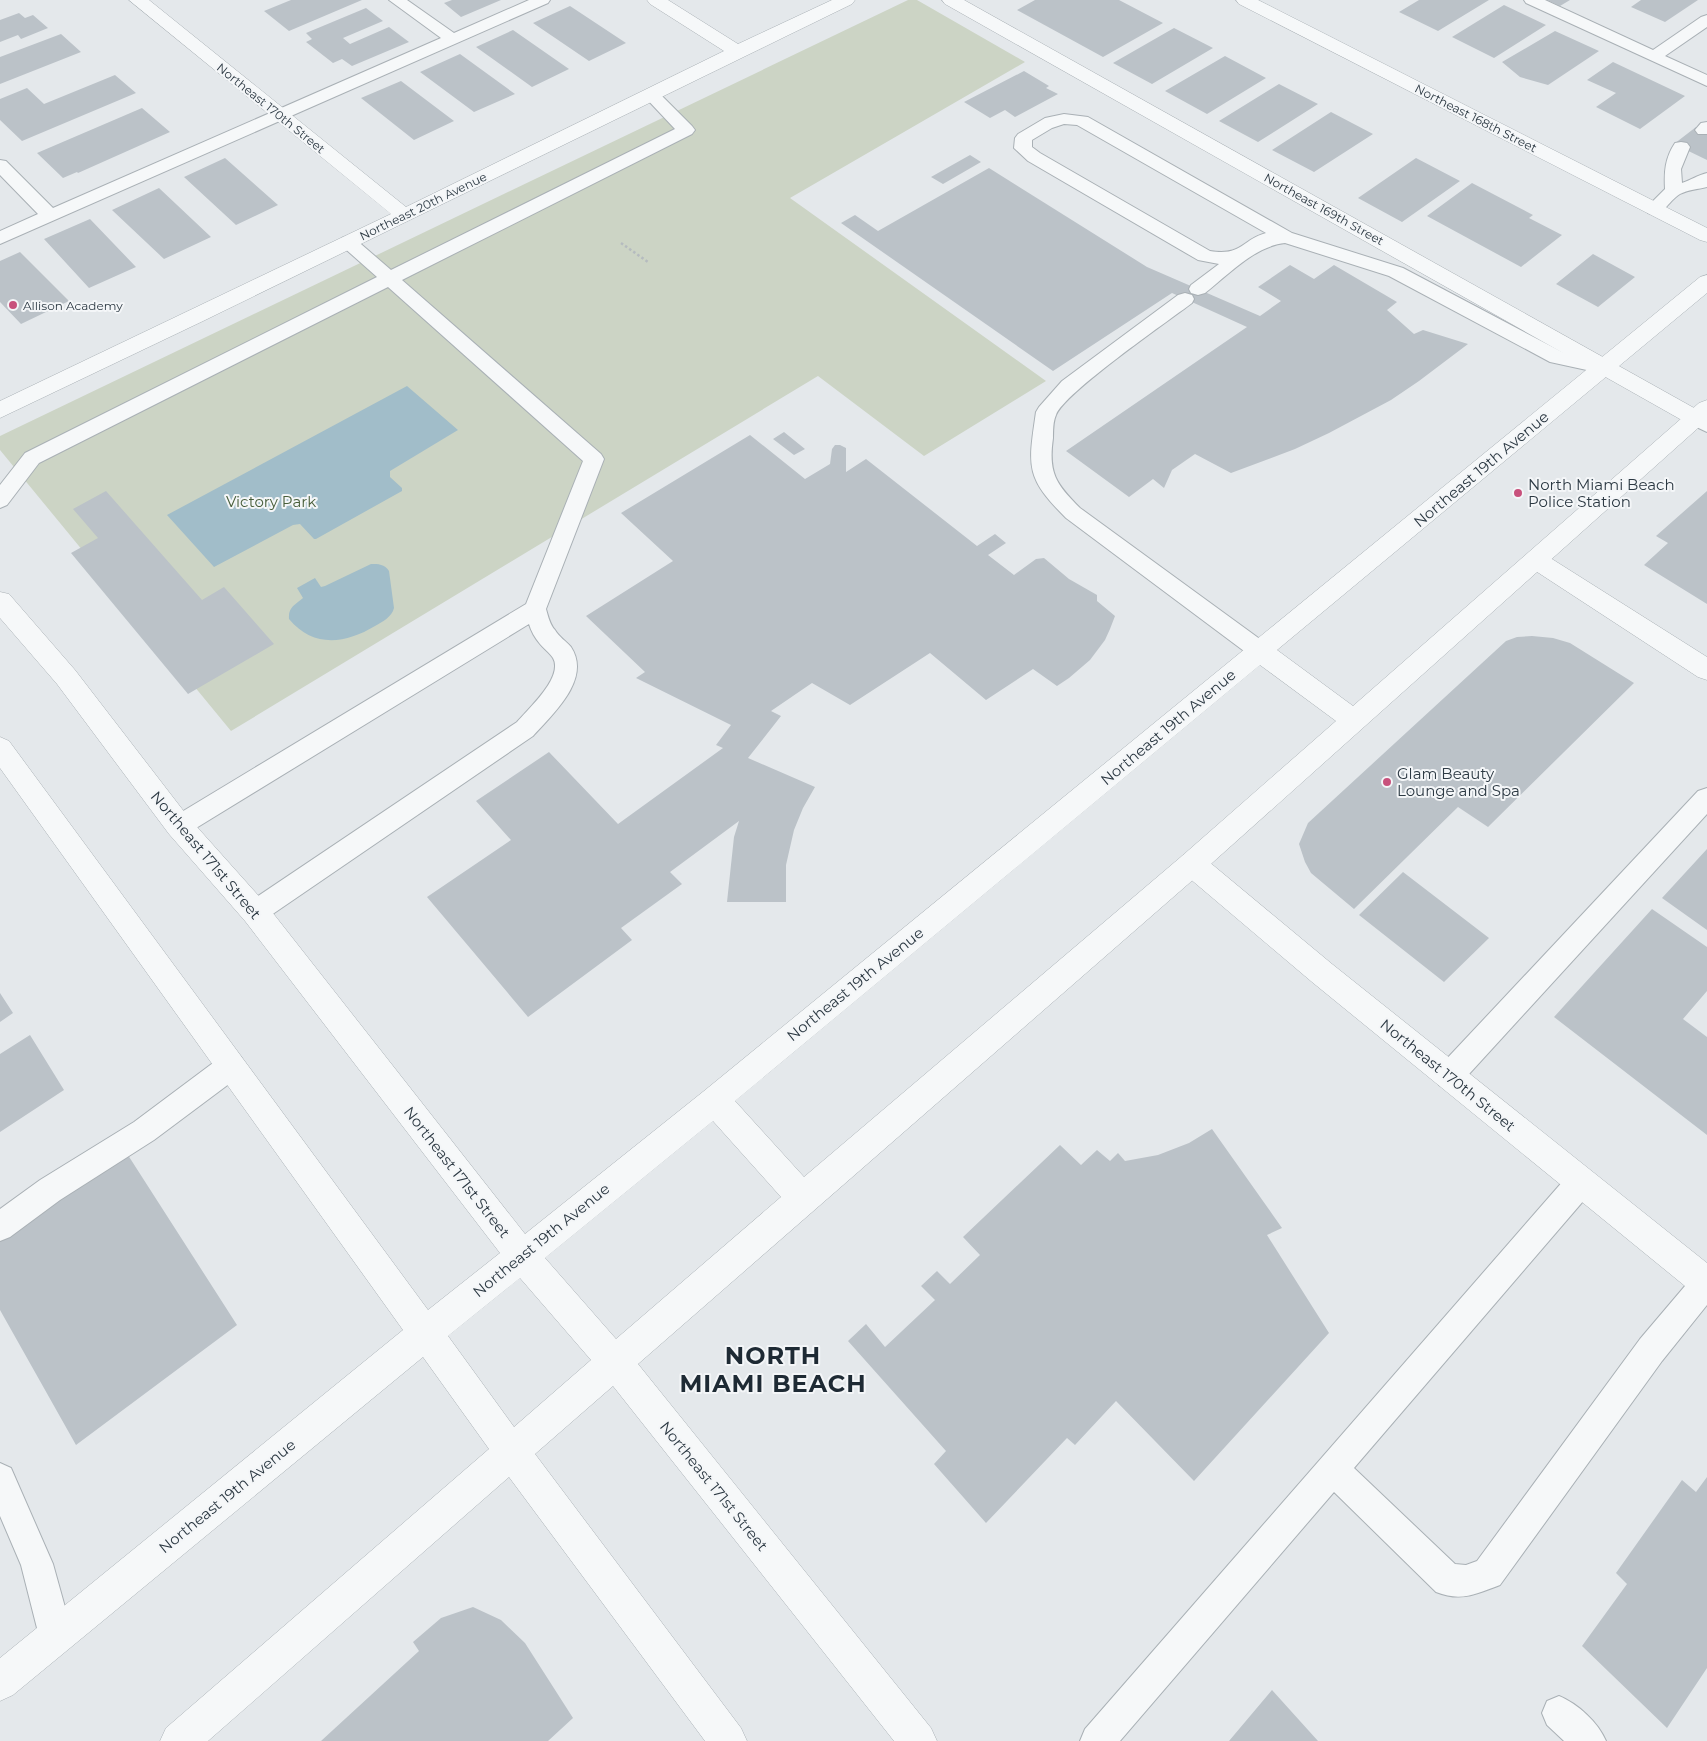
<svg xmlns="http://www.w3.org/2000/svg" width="1707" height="1741" viewBox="0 0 1707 1741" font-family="Montserrat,sans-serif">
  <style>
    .green { fill: #ccd4c5 }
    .water { fill: #a1bdc9 }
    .building { fill: #bbc2c8 }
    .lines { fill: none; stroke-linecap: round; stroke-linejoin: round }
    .service-casing { stroke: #a9b0b5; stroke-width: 2 }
    .minor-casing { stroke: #a9b0b5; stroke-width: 1 }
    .tertiary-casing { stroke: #a9b0b5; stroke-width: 1 }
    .path { stroke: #b5bbbf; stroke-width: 2.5; stroke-dasharray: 2.5 2.5; stroke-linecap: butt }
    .service { fill: #f6f8f9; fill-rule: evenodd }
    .minor { fill: #f6f8f9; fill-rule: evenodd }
    .tertiary { fill: #f6f8f9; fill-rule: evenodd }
    .poi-dot { fill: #c8517c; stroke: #f4f6f8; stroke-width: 2 }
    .labels { text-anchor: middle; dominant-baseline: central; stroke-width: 4; stroke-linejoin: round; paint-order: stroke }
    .far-street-label { font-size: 12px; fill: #2c3943; stroke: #f4f6f8 }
    .far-poi-label { font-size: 12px; fill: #2c3943; stroke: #f4f6f8; text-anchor: start }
    .street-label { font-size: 15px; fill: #2c3943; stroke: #f4f6f8 }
    .poi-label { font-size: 15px; fill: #2c3943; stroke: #f4f6f8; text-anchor: start }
    .park-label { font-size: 15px; fill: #485e3a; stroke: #f4f6f8 }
    .near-district-label { font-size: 24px; font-weight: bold; letter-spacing: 1px; fill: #1e2a34; stroke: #f4f6f8 }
  </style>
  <rect width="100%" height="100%" fill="#e4e8eb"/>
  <!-- green -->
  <path class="green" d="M908,0H917L1025,62L790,198L1046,381L924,456L818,376L231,731L0,450V436Z"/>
  <!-- water -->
  <path class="water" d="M407,386L458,430L390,471V477L402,488V491L316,539H314L300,524L293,525L214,567L167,515Z
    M371,564C378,564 385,564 389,571L394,608C392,617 382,622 375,626C345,644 313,648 289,619C288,607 295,605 303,598L297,588L315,578L321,587L325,586Z"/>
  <!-- building -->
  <path class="building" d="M291,0H362L289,31L264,11Z
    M452,0H501L461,17L444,3Z
    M1035,0H1119L1163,23L1103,57L1017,10Z
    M1419,0H1489L1438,31L1399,12Z
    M1547,0H1570L1560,6Z
    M1641,0H1698L1665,22L1631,7Z
    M1504,5L1546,25L1494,58L1452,37Z
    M570,6L626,43L589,61L533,23Z
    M366,8L383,21L343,38L350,44L389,27L409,42L352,66L342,59L333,63L306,42L312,39L306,33Z
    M19,13L25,18L33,15L48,28L21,39L18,35L0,42V20Z
    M1174,28L1213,48L1152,84L1113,63Z
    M513,30L569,69L532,87L476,47Z
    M1555,31L1599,51L1548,85L1520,77L1502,62Z
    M61,34L81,52L0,84V57Z
    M460,54L515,94L474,112L420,72Z
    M1225,56L1266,78L1207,114L1165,91Z
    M1613,62L1685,96L1640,129L1596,107L1616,93L1587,80Z
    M1024,71L1049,86L1046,88L1058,94L1015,117L1005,110L990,118L964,102Z
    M115,75L136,93L22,141L0,120V99L27,88L44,104Z
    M401,81L454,121L414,140L361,98Z
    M1279,84L1318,104L1258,142L1219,121Z
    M142,108L170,132L78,173L77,172L63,178L37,153Z
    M1331,112L1373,134L1314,172L1272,150Z
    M1696,127L1707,132V160L1674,144Z
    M970,155L981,162L943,184L931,177Z
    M225,158L278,205L236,225L184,177Z
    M1416,158L1460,181L1402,222L1358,198Z
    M989,168L1147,267L1260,316L1281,301L1258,287L1290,265L1314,279L1334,265L1397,302L1387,310L1414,334L1423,330L1468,344L1419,381L1391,400L1329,433L1295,449L1231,473L1195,454L1172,470L1164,488L1153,479L1129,497L1066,451L1247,327L1172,293L1053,371L841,223L855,215L878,231Z
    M1472,183L1533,215L1529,218L1562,235L1521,267L1427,216Z
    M159,188L211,237L164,259L112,210Z
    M90,219L136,267L89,288L44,239Z
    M20,252L69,301L21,324L0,302V261Z
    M1593,254L1635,277L1598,307L1556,284Z
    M784,432L805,449L794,455L773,439Z
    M750,435L805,479L830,464L832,449L835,445H840L846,448V472L866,459L977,546L995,534L1006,543L988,555L1014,575L1036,559L1044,558L1069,579L1097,595V601L1115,616L1110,629L1105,640L1090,660L1069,678L1057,686L1033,669L986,700L930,653L850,705L812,683L771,711L781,716L748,758L815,787L803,808L794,830L786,865V902H727L734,837L739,821L670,872L682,884L621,928L632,940L528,1017L427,897L511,840L476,801L549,752L618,824L723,748L716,745L731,725L636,678L645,672L586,616L673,561L621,513Z
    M106,491L202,600L224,587L274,644L188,694L71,553L98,538L73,509Z
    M1707,491V604L1644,565L1668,543L1656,536Z
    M1532,636L1553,638L1570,643L1634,683L1488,827L1458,807L1354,909L1311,873L1305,862L1299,844L1308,823L1506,641L1517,637Z
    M1707,849V930L1662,898Z
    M1403,872L1489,938L1444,982L1359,915Z
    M1652,909L1707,947V991L1683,1019L1707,1037V1135L1554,1017Z
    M0,993L13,1013L0,1022Z
    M30,1035L64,1090L0,1132V1054Z
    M1212,1129L1282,1228L1267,1235L1329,1333L1194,1481L1116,1401L1075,1445L1067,1438L986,1523L934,1464L946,1451L848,1341L866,1324L885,1347L935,1300L921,1286L937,1271L950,1284L980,1255L963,1237L1060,1145L1081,1165L1097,1150L1110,1161L1118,1153L1125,1161L1158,1155L1189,1143Z
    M126,1152L237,1325L76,1445L0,1310V1239Z
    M1707,1477V1668L1667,1728L1582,1646L1627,1584L1616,1573L1682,1480L1696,1492Z
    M473,1607L501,1620L525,1643L573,1718L548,1741H321L419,1651L413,1642L441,1618Z
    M1272,1690L1318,1741H1229Z"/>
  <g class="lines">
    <!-- service casing -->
    <g class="service-casing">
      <path id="service" d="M389,0H407L454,33L529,0H550L548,3L0,244V231L38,214L0,175V160L6,161L53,208L441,38Z
        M1524,0H1545L1653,50L1701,17L1707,15V27L1665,56L1707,75V86L1526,3Z
        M651,90L657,91L692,126L695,130L692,134L402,280L601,454L604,459L546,609C548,616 550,625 555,630C559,637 566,641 571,647C592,679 553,714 533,736L264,920L255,923L246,920L242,912L246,904L517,722C528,709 564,677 553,658C550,653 544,649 540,644C535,638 531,631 529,624L188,833L179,836L170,833L167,826L170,819L526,604L583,461L388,287L39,463L7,505L0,508V485L25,453L377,277L342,246L339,242L342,238L348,236L354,238L391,270L675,129L643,95L645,91Z
        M1064,114L1088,117L1292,233L1403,268L1562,352L1612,362L1615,367L1612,372L1605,374L1550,362L1389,276L1285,243C1255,246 1228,275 1205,293L1198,295L1191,293L1189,289L1191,285L1219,264L1198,260L1028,161L1014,148L1015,138L1018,134L1045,118ZM1064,124L1077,125L1266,233C1241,240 1243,256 1210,251L1040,153L1032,147V140L1052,128Z
        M1707,122V134H1698L1695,130L1701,123Z
        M1681,142L1687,143L1690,147L1681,169L1682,183C1691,180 1698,175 1707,173V187C1699,189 1687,190 1680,194C1668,201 1664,217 1648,213L1645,209L1665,189C1664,172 1665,158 1675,143Z
        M1185,293L1192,295L1194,299L1192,303C1167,322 1064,393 1056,415C1053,421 1053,431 1053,438C1048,473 1056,484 1080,508L1268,645L1271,651L1268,657L1260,660L1252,657L1066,518C1025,477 1028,467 1036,412L1039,407L1062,381L1178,295Z
        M1695,411L1707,416V432L1688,423L1685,418L1688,413Z
        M1707,788V814L1459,1085L1449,1089L1439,1085L1435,1076L1439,1067L1698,791Z
        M231,1053L241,1057L245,1066L241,1075L154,1140L60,1200L10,1237L0,1241V1209L40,1180L134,1122L221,1057Z
        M1581,1168L1591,1172L1595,1182L1591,1192L1354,1468L1455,1564L1466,1565L1477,1561L1640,1339L1696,1273L1707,1269V1305L1662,1361L1500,1585C1476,1594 1461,1602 1436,1592L1334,1492L1120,1741H1080L1085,1729L1571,1172Z
        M0,1463L11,1468L53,1564L73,1636L68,1648L56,1653L44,1648L39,1636L21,1565L0,1516Z
        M1559,1696C1578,1704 1598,1722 1606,1741H1564L1547,1725L1542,1713L1547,1701Z"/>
    </g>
    <!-- minor casing -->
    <g class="minor-casing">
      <path id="minor" d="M129,0H149L406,207L724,51L650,4L647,0H668L738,44L832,0H855L852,4L201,322L0,418V401L391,214Z
        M942,0H964L1703,413L1706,418L1703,423L1695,426L1687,423L945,4Z
        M1236,0H1258L1707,228V242L1700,240L1239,4Z
        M1536,551L1544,554L1707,657V680L1698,677L1528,566L1524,560L1528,554Z
        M1192,852L1202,856L1332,964L1707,1263V1300L1696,1295L1312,982L1182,872L1178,864L1182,856Z"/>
    </g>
    <!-- tertiary casing -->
    <g class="tertiary-casing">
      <path id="tertiary" d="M1707,275V293L1277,650L1353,706L1699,403L1707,400V420L1202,872L638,1364L931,1728L937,1741H894L613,1386L535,1454L741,1728L747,1741H705L509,1477L208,1741H160L166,1728L489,1449L423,1357L13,1695L0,1701V1658L403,1330L0,768V737L9,741L428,1310L500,1253L245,921L169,834L57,684L0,618V592L9,594L75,670L189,818L265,903L525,1234L704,1091L1700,277ZM1260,665L1336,721L1182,856L804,1177L735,1101ZM713,1121L781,1197L616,1339L545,1258ZM520,1278L591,1360L514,1427L448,1336Z"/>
    </g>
    <!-- path -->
    <path class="path" d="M621,243L648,262"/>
    <!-- service -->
    <use href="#service" class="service"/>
    <!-- minor -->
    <use href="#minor" class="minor"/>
    <!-- tertiary -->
    <use href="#tertiary" class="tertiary"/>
  </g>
  <!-- markers -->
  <g class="poi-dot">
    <circle cx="13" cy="305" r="5"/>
    <circle cx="1518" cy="493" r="5"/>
    <circle cx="1387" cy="782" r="5"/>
  </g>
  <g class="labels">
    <!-- far-street labels -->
    <g class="far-street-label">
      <text transform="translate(271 108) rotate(39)">Northeast 170th Street</text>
      <text transform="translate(1476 118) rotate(27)">Northeast 168th Street</text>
      <text transform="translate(423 206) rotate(-26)">Northeast 20th Avenue</text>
      <text transform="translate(1324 209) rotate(29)">Northeast 169th Street</text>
    </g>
    <!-- far-poi labels -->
    <g class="far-poi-label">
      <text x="23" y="305">Allison Academy</text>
    </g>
    <!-- street labels -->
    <g class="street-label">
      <text transform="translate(1481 469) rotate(-40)">Northeast 19th Avenue</text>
      <text transform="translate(1168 727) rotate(-40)">Northeast 19th Avenue</text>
      <text transform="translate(206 855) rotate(50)">Northeast 171st Street</text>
      <text transform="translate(855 984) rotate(-39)">Northeast 19th Avenue</text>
      <text transform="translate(1448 1075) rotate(39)">Northeast 170th Street</text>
      <text transform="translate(457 1172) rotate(52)">Northeast 171st Street</text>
      <text transform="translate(541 1240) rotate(-39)">Northeast 19th Avenue</text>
      <text transform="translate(714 1486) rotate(51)">Northeast 171st Street</text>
      <text transform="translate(227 1496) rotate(-39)">Northeast 19th Avenue</text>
    </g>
    <!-- poi labels -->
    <g class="poi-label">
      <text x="1528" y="484">North Miami Beach<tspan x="1528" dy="17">Police Station</tspan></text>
      <text x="1397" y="773">Glam Beauty<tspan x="1397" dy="17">Lounge and Spa</tspan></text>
    </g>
    <!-- park labels -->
    <g class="park-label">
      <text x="271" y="501">Victory Park</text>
    </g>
    <!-- near-district labels -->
    <g class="near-district-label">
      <text x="773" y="1355">NORTH<tspan x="773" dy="28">MIAMI BEACH</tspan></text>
    </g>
  </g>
</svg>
